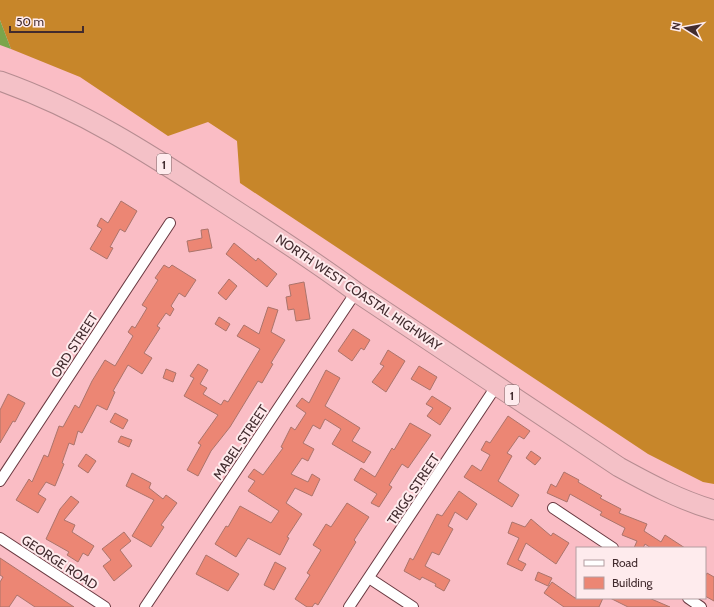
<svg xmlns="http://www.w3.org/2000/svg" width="714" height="607" viewBox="0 0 714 607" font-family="Cabin,sans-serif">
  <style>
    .forest { fill: #c7862a }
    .water { fill: #7aa54b }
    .building { fill: #ec8674; stroke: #ab746b }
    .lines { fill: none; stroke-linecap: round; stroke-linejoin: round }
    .street-casing { stroke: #6a3941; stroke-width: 12 }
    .highway-casing { stroke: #b68c91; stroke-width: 21 }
    .street { stroke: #fff; stroke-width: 10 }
    .highway { stroke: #f4c1c7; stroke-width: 19 }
    .labels { text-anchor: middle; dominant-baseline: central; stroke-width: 4; stroke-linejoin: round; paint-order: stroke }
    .shield { fill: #feebed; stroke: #7a6567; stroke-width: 1 }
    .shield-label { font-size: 12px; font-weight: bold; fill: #422b2e }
    .street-label { font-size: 13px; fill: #422b2e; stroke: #feebed }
  </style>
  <rect width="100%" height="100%" fill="#fabdc5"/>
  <!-- forest -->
  <path class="forest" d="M0,0H714V484L703,482L648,454L240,183L237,141L208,122L168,136L80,77L11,49L0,20Z"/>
  <!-- water -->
  <path class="water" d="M0,20L11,49L0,45Z"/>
  <!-- building -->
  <path class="building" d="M121,201L137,211L125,232L120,229L110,247L113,248L107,259L90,249L102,229L97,226L101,218L108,223Z
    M208,229L212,248L189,252L187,241L202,238L201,230Z
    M234,243L256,261L258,258L277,274L267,287L226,254Z
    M164,265L169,268L172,265L196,280L185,297L179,293L171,306L174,309L170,316L166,313L157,326L160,328L144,353L152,358L142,374L128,365L113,391L115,392L107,410L97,405L82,433L78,431L74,445L69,443L62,463L64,464L55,486L46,482L38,494L46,499L38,513L16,500L29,479L32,482L44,455L48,457L59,426L63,427L75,405L79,408L92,381L105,360L115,366L133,336L128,332L132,326L135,328L147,308L142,305L158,280L155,278Z
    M229,279L237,286L226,300L218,293Z
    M304,282L310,319L296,321L294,309L288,310L286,297L291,296L289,285Z
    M268,307L278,310L271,332L285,340L271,363L273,364L262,383L258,381L230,427L211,451L198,476L187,470L201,445L198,443L218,415L184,396L194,378L190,376L198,364L208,370L200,384L207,388L203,394L221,405L224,400L228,402L260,349L237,336L244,325L259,334Z
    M219,317L230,324L226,331L215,324Z
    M353,329L370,340L364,350L361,348L352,361L338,351Z
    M388,350L405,361L386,392L372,382L384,366L380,364Z
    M419,366L437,377L430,390L411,379Z
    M166,369L176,373L173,382L163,378Z
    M326,370L340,378L325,406L360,428L352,441L371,452L364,463L332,444L341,429L325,419L320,429L313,425L303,443L314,449L308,461L302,458L291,474L308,482L312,474L320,479L312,496L295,488L286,503L302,514L287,537L289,538L280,555L248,538L236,557L215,544L226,526L228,527L240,506L271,523L279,511L248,491L255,481L248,477L254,469L263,475L283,448L281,447L291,427L295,430L306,413L296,406L302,398L309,403Z
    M8,394L25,403L15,422L13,421L0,443V410Z
    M432,396L451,408L440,425L427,416L433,408L426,404Z
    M115,413L128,420L123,429L110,422Z
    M508,416L530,431L524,439L519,436L507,453L512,456L498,481L519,495L512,507L464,477L472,465L481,471L490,455L481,450L486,441L490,443Z
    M410,423L431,435L408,468L402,464L389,485L392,487L379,507L371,503L377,494L354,480L361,468L375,477L392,448L394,450Z
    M121,436L132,440L129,447L118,442Z
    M531,451L541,458L535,465L526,458Z
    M86,454L96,461L88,473L78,466Z
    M564,472L579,480L578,482L602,496L600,498L621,509L619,513L647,524L644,531L661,542L665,535L685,548H651L645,544L643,548H634L637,541L622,535L625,528L600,515L602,512L570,494L567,502L547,493L551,484L556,487Z
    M132,473L151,483L149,488L163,499L166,495L177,503L161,525L164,527L151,547L132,536L154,500L126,486Z
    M459,491L477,504L467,520L455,512L448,526L453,529L439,555L432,552L425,566L450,580L444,591L435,586L436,584L422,577L420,580L404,571L410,558L413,560L437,514L442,516Z
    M71,496L79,502L64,520L75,525L72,532L94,546L88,556L83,553L78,562L67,555L69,552L46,539L60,509Z
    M347,503L369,517L354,540L356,542L318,605L315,603L312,607H307L295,599L310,575L307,573L321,550L313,545L326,524L331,527Z
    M531,519L551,536L553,533L569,543L556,564L526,543L518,560L526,564L522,571L507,564L519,538L508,533L512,522L525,527Z
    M124,532L131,541L120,550L132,566L114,581L103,566L111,560L102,549Z
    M206,555L239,574L228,591L196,574Z
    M0,558L74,607H35L17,595L9,607H0V582L3,577L0,575Z
    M275,562L286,568L274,590L264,585Z
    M538,572L552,578L548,586L535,580Z
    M707,573L714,577V601L705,596V577Z
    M552,582L575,598H603L599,607H564L544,593Z
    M610,598H649L670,607H628Z"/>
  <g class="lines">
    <!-- street casing -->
    <g class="street-casing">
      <path id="street" d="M0,481L170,223
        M553,508L613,548
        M0,538L105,607
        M369,578L413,607
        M688,598L701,607
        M145,607L356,292
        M349,607L497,385"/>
    </g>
    <!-- highway casing -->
    <g class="highway-casing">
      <path id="highway" d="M0,81C82,110 148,153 220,200C266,230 312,259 356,292L619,467C650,484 680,500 714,510"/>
    </g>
    <!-- street -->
    <use href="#street" class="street"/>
    <!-- highway -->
    <use href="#highway" class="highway"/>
  </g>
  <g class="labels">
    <!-- shield labels -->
    <g class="shield">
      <rect x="157" y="154" width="14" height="20" rx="3"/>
      <rect x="505" y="385" width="14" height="20" rx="3"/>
    </g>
    <g class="shield-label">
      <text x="164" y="164">1</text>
      <text x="512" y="395">1</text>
    </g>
    <!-- street labels -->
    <g class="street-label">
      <text transform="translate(359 292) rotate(34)">NORTH WEST COASTAL HIGHWAY</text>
      <text transform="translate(74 345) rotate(-57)">ORD STREET</text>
      <text transform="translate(240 442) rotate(-56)">MABEL STREET</text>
      <text transform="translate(413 489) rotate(-56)">TRIGG STREET</text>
      <text transform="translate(60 562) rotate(33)">GEORGE ROAD</text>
    </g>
  </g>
  <!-- legend -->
  <rect x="576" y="547" width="130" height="52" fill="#feebed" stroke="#b39ea1"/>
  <rect x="584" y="560" width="20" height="6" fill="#ffffff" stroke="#b39ea1"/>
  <text x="612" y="567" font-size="12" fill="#422b2e">Road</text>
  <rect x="584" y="577" width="20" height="12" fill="#ec8674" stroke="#b39ea1"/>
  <text x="612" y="587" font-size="12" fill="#422b2e">Building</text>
  <!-- north arrow -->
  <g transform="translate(686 28) rotate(281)" stroke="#feebed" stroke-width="3" paint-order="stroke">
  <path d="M0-3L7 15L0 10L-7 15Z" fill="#422b2e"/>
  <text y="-6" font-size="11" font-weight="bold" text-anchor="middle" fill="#422b2e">N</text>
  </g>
  <!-- scale -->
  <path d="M10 26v6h73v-6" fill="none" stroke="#422b2e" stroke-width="2"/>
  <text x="16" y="26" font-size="12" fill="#422b2e" stroke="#feebed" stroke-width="3" paint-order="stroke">50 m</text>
</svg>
